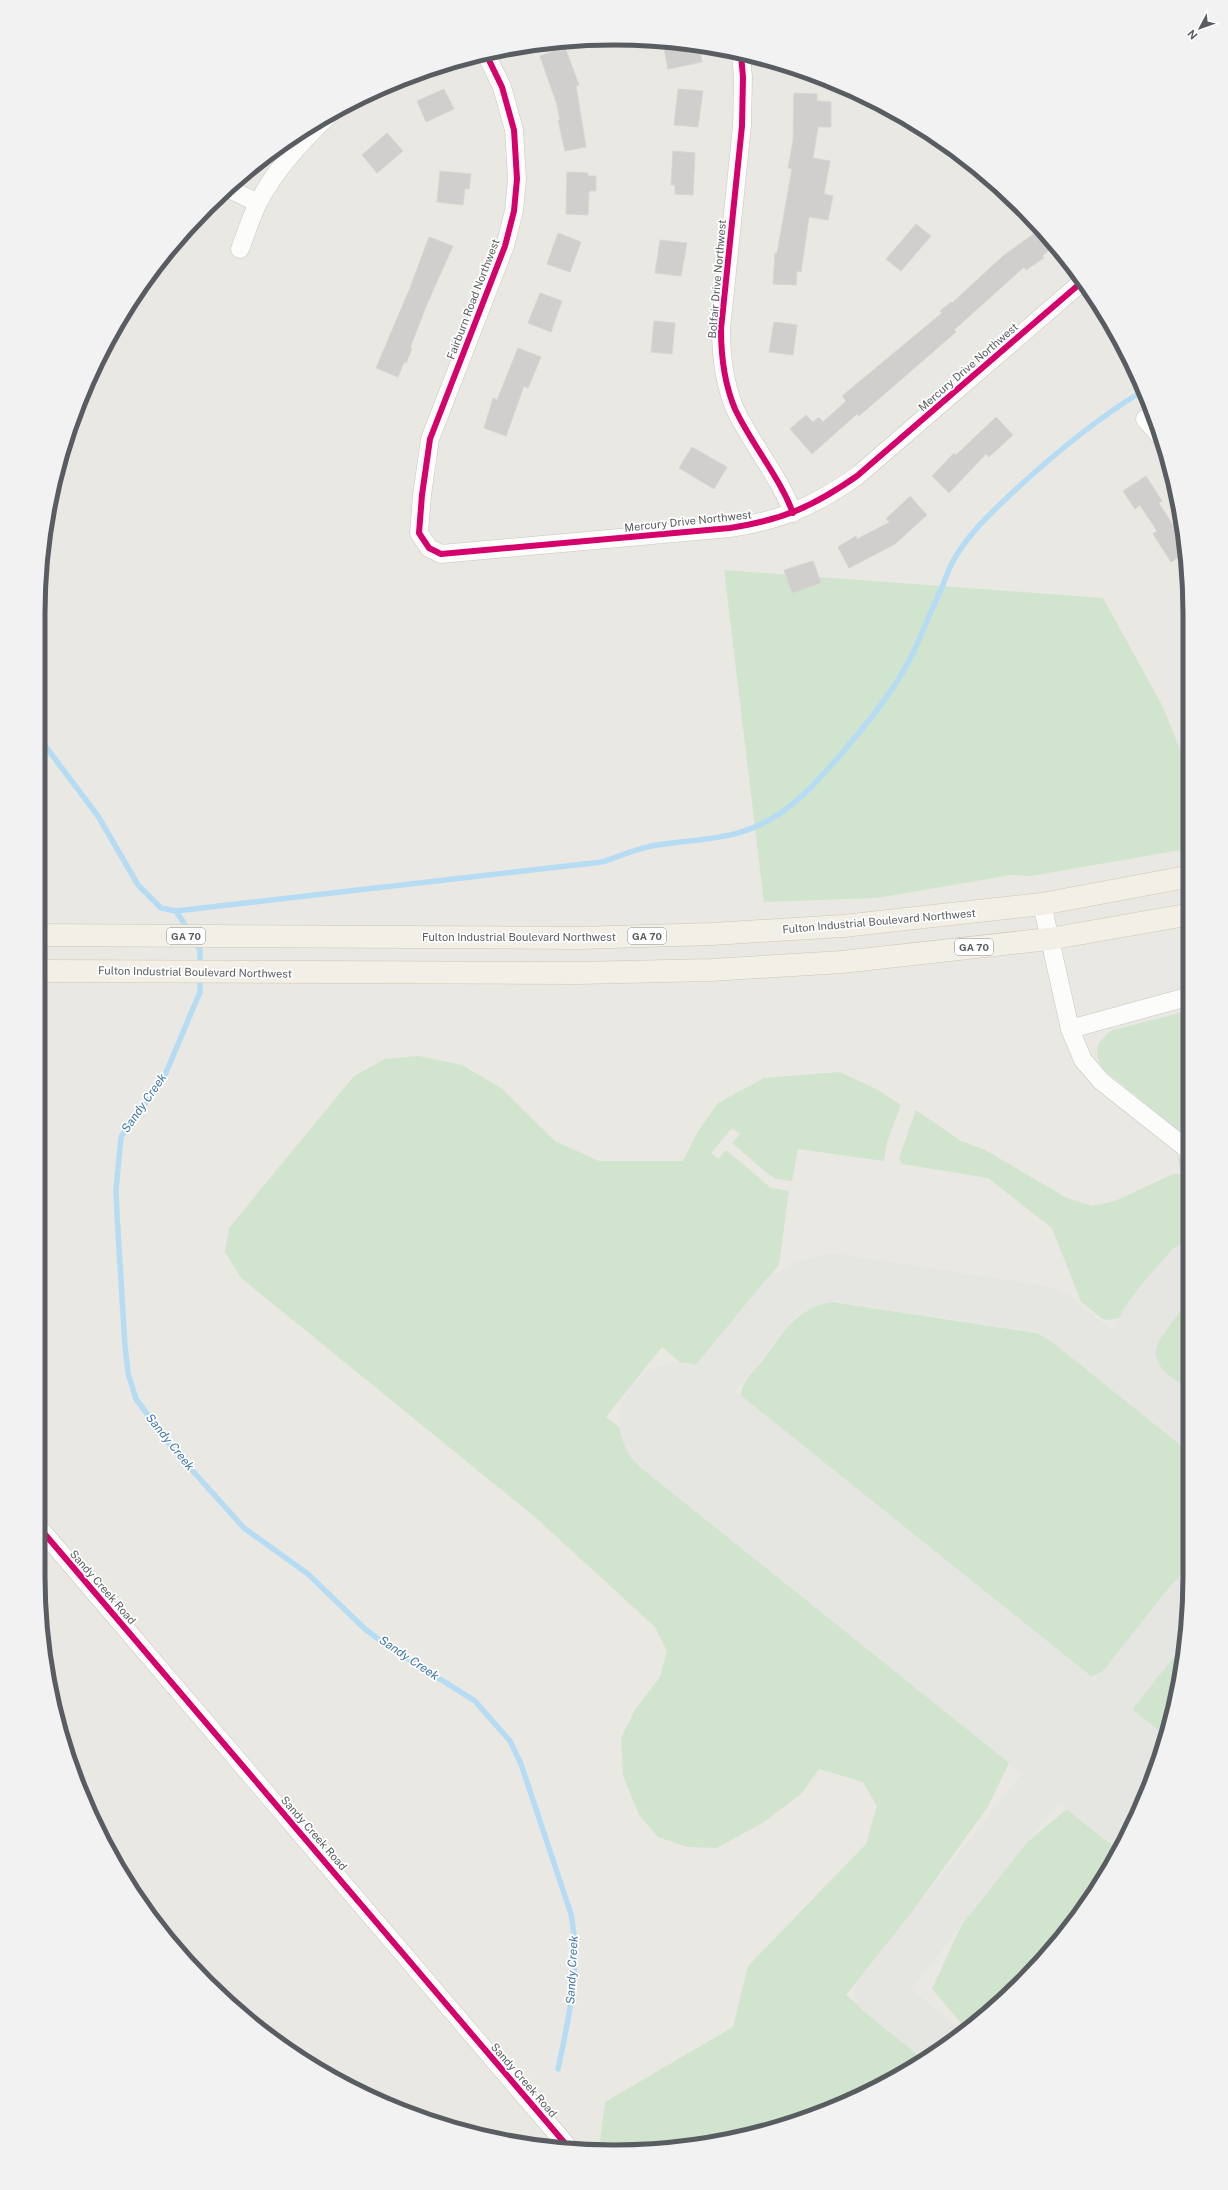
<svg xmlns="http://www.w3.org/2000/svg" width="1228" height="2190" viewBox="0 0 1228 2190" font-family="'Public Sans',sans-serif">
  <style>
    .green { fill: #d1e5ce }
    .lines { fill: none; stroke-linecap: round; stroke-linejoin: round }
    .stream { stroke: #b6dcf4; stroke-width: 5.5 }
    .taxiway { stroke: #e5e5e2; stroke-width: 47 }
    .runway { stroke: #e5e5e2; stroke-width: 119 }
    .building { fill: #d0cfcd; stroke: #d8d6d2 }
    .minor-casing { stroke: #c6c6c5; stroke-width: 19 }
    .major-casing { stroke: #d0c7b2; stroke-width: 23 }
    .minor { stroke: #fcfcfb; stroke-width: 18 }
    .major { stroke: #f2efe6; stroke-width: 22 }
    .cycleway-casing { stroke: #fff; stroke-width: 8 }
    .cycleway { stroke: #d6006c; stroke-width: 6 }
    .labels { text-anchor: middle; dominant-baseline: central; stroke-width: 3.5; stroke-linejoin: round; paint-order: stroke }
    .shield { fill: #fff; stroke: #8b8e90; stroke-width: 1 }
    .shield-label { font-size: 10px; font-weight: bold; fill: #595d61 }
    .street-label { font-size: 11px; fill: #595d61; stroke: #fff }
    .water-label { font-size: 12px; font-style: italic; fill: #3f78ad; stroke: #fff }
    .rim { fill: none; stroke: #595d61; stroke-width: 5 }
  </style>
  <rect width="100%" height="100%" fill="#e9e8e3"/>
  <!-- green -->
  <path class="green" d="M724,570L1103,598L1163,707L1186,764V849L1031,876L1011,875L877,898L764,902Z
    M1187,1011V1137L1104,1070C1092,1052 1096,1041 1113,1030Z
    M419,1056L462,1065L501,1088L555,1141L599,1161H683L697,1133L718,1103L764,1078L840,1072L878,1090L901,1105L887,1142L884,1161L798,1149L792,1181L776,1179L767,1173L732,1143L740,1134L732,1128L711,1153L718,1159L726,1150L771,1188L789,1191L779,1265L691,1372L662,1347L606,1417L1010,1736L1014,1744V1753L987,1808L909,1916L846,1995L925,2058L902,2075L834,2108L727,2141L651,2151L599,2149L605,2102L733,2027L748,1966L866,1844L877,1806L863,1782L819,1769L801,1794L764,1822L717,1848L687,1847L658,1837L639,1815L623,1775L621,1738L635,1710L660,1677L667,1651L655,1627L536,1518L241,1278L225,1252L229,1228L354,1076L385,1059Z
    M916,1110L961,1141L985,1150L1067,1198L1092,1206L1115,1201L1173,1174H1181L1177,1155L1187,1163V1236L1126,1314L1116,1319L1104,1320L1081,1302L1052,1228L988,1178L902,1164L899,1158Z
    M1188,1299V1389C1180,1383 1162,1372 1157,1364C1144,1341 1174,1315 1188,1299Z
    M832,1302L1037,1333L1054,1342L1188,1451L1189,1566L1104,1671L1084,1680L1067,1679L745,1420C741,1409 738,1396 744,1384C748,1376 757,1367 763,1360C782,1334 797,1307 832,1302Z
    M1184,1637L1161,1754C1154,1748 1142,1742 1137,1734C1118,1702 1165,1660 1184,1637Z
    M1078,1800L1096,1805L1128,1831L1113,1864L1047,1956L994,2009L966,2029L932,1989L962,1924L997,1878L1026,1843Z"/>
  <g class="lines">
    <!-- stream -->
    <path class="stream" d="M40,739L98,816L138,885L161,908L176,911L602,862C618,857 635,849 652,846C697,838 738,842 779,814C803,798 822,776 841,754C868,723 895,690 913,653C923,631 932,609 942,587C946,577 950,565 956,556C971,531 992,512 1013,492C1053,455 1095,420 1141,392
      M176,911L189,931
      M195,941L200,950V967
      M200,976V992L165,1075L121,1137L116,1190L117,1215L125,1346L128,1373L136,1399L174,1450L244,1528L308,1574L365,1629L386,1645L475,1701L510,1741L521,1764L571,1914C581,1969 569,2016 558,2069"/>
    <!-- taxiway -->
    <path class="taxiway" d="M1147,1388C1141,1380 1135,1371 1133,1361C1125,1331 1170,1289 1188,1267
      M679,1422L783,1296L805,1284L832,1277L1042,1309L1057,1316L1188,1421
      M1103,1708C1092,1728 1095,1747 1108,1766C1081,1759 1071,1759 1049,1776C1057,1752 1055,1733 1040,1712C1067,1722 1079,1727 1103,1708Z
      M943,2045L878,1993L1189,1600"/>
    <!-- runway -->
    <path class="runway" d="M679,1422L1144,1795"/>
  </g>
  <!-- building -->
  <path class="building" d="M663,42L699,45L702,62L668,69Z
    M565,47L579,85L576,86L586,147L565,151L558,120H560L557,105L540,56Z
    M444,89L454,109L426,122L417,101Z
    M678,89L703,91L698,127L674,125Z
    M794,93L817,94V101L831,102V127H818L813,158L830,161L824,194L833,196L828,220L809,217L801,272L797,271L796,285L773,284L775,253H777L792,169L788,168L793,141Z
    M387,133L403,151L377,173L362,155Z
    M673,151L695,153L693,195L675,194V185H671Z
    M440,171L471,174L469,189L465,188L463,205L437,202Z
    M567,172L588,173V176H596V191H589L588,215L566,214Z
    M916,224L931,236L901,271L886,259Z
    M1036,232L1049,250L1042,256L1044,258L1026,270L1024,267L954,330L956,332L859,416L857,414L812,454L790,429L806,415L813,422L819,417L823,422L846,401L842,396L942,313L940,311L951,302L952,303L1003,256Z
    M558,233L581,242L570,272L547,264Z
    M429,237L453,246L427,304L410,348L412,349L406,363L404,362L398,377L376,368L410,288Z
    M660,240L687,243L681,276L655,273Z
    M540,293L562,301L551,332L528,323Z
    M654,321L675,323L672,354L651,352Z
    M774,322L797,325L793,355L769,352Z
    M518,348L541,357L528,388L524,386L506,436L484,428L493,398L497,400Z
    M996,417L1013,435L989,457L986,454L949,493L932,476L954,453L956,455Z
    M692,447L727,467L714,489L679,468Z
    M1146,476L1162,501L1159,503L1178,533L1183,530L1185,553L1171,562L1153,534L1157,531L1140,505L1135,509L1123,491Z
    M910,496L927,515L895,544L849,568L838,547L856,536L857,539L890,522L886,519Z
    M813,561L821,583L792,593L784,570Z"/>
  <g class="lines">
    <!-- minor casing -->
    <g class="minor-casing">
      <path id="minor" d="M486,54L502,87L514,130L517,179L514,211L505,246L430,439L422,495L419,533L429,548L441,554L730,528C783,520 814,506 857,476L1083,281
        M741,55L743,77L742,126L721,329C721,357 724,383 735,409C752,445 779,476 793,513
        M229,189L258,203
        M240,249C246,234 251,217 258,203C275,170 300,143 327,117
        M1145,419L1161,437
        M1042,904L1070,1029L1083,1060L1101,1081L1187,1149
        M1070,1029L1187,997
        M43,1532L569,2148"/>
    </g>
    <!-- major casing -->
    <g class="major-casing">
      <path id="major" d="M40,935L579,938L712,934L843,926L1042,904L1186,877
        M41,971L578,973L711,970L842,962L1049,939L1186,915"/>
    </g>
    <!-- minor -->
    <use href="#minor" class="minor"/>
    <!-- major -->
    <use href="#major" class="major"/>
    <!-- cycleway casing -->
    <g class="cycleway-casing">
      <path id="cycleway" d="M486,54L502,87L514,130L517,179L514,211L505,246L430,439L422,495L419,533L429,548L441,554L730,528C783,520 814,506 857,476L1083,281
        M741,55L743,77L742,126L721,329C721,357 724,383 735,409C752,445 779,476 793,513
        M43,1532L569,2148"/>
    </g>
    <!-- cycleway -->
    <use href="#cycleway" class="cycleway"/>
  </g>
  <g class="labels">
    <!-- shield labels -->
    <g class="shield">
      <rect x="167" y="928" width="38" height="16" rx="3"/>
      <rect x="628" y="928" width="38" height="16" rx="3"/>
      <rect x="955" y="939" width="38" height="16" rx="3"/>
    </g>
    <g class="shield-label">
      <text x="186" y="936">GA 70</text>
      <text x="647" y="936">GA 70</text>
      <text x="974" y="947">GA 70</text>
    </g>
    <!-- street labels -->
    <g class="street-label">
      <text transform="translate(717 279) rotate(-85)">Bolfair Drive Northwest</text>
      <text transform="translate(473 299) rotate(-69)">Fairburn Road Northwest</text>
      <text transform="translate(968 367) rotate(-41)">Mercury Drive Northwest</text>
      <text transform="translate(688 521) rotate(-6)">Mercury Drive Northwest</text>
      <text transform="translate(879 921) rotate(-5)">Fulton Industrial Boulevard Northwest</text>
      <text x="519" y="937">Fulton Industrial Boulevard Northwest</text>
      <text transform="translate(195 972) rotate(1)">Fulton Industrial Boulevard Northwest</text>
      <text transform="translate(103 1587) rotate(49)">Sandy Creek Road</text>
      <text transform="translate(314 1833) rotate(49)">Sandy Creek Road</text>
      <text transform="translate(524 2080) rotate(49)">Sandy Creek Road</text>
    </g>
    <!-- water labels -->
    <g class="water-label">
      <text transform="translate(144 1103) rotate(-55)">Sandy Creek</text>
      <text transform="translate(170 1442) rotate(51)">Sandy Creek</text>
      <text transform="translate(409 1658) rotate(34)">Sandy Creek</text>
      <text transform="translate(572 1970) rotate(-87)">Sandy Creek</text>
    </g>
  </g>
  <!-- crop -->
  <path d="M0 0H1228V2190H0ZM614 45H614A569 569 0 0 1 1183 614V1576A569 569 0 0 1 614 2145H614A569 569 0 0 1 45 1576V614A569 569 0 0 1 614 45Z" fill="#f2f2f2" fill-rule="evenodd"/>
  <path class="rim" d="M614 45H614A569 569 0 0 1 1183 614V1576A569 569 0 0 1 614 2145H614A569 569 0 0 1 45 1576V614A569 569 0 0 1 614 45Z"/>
  <!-- north arrow -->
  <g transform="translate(1200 28) rotate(229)" stroke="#ffffff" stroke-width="3" paint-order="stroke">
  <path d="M0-3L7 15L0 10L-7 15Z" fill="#595d61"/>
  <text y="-6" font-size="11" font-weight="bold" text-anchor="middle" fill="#595d61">N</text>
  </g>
</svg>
